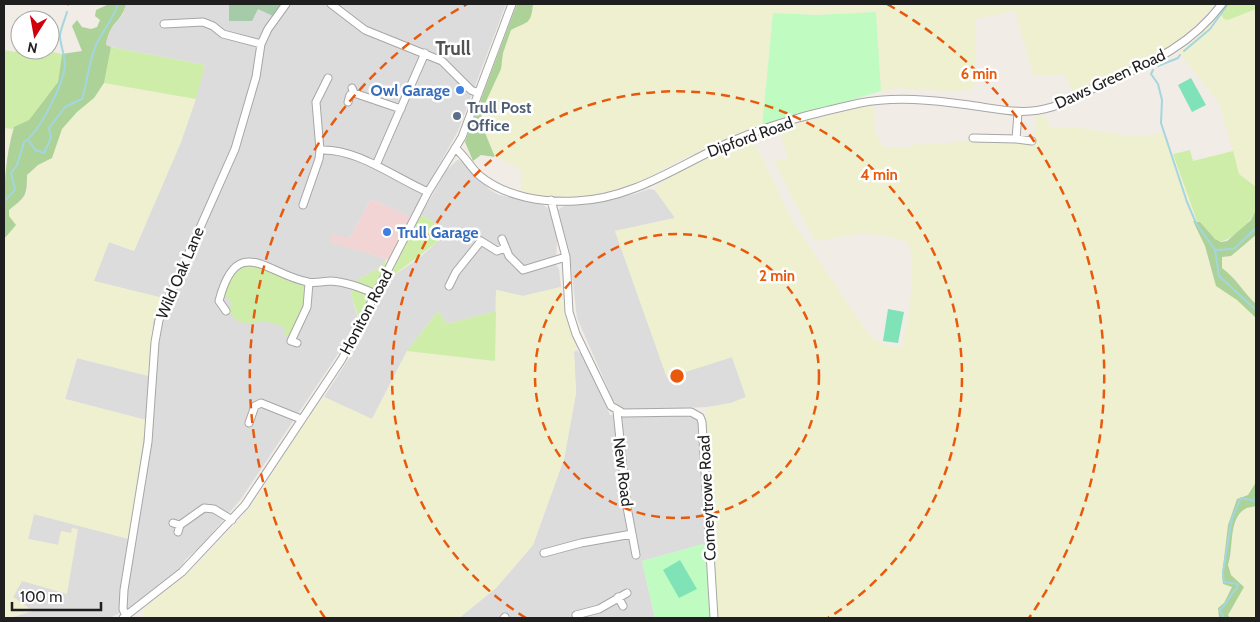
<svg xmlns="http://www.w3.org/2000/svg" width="1260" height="622" viewBox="0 0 1260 622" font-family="Cabin,sans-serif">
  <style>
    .residential { fill: #dddcdc }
    .commercial { fill: #f2d4d4 }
    .farmland { fill: #eff0d0 }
    .grass { fill: #ceeda9 }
    .forest { fill: #acd298 }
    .cemetery { fill: #a5cba9 }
    .park { fill: #c0fcc2 }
    .pitch { fill: #7fe3b7 }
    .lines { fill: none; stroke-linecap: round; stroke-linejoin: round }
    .stream { stroke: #a3d6e0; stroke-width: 2 }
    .minor-casing { stroke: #a6a6a6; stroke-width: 9 }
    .minor { stroke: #fff; stroke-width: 7 }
    .ring { fill: none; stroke: #e8590c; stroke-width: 2.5; stroke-dasharray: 9 6 }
    .shop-dot { fill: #3f7fe0; stroke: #fff; stroke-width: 2 }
    .service-dot { fill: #5c6f8a; stroke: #fff; stroke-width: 2 }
    .labels { text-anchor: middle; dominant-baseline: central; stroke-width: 5; stroke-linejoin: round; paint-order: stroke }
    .street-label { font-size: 16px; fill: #1f1f1f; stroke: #fff }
    .shop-label { font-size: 16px; font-weight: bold; fill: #366cbe; stroke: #fff; text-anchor: end }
    .service-label { font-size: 16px; font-weight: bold; fill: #4e5e75; stroke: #fff; text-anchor: start }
    .quarter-label { font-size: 19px; font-weight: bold; fill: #525252; stroke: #fff }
    .centre { fill: #e8590c; stroke: #fff; stroke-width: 2.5 }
    .ring-label { font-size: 15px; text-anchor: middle; font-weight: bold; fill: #e8590c; stroke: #fff; stroke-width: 5; stroke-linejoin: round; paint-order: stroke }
  </style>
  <rect width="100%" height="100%" fill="#f1ece5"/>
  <!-- residential -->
  <path class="residential" d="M126,4H506L458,131L410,217L373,200L370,201L349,239L332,234L331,242L386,259L379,268L357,280L351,294L358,318L352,333L241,499L202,545L185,560L182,567L136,606L109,618H10L33,611L13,597L22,580L67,593L71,533L58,545L28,539L34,514L129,539L146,420L65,399L77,358L149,376L153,322L163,298L93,281L109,242L134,251L181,142L205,65L106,46L108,32L123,14Z
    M457,160L463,161L490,190L499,195L542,204L550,210L554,222L557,239L556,265L559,269L561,287L523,296L496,290V311L447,324L438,311L407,351L372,419L324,397L362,338L391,277L418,259L443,237L436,231L434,222L421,215L446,171Z
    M649,189L655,190L675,218L615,231L667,377L732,357L746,397L731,403L708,407L658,409H625L620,408L613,400L577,318L569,250L558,210L564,206L635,194Z
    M576,350L584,356L610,415L636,417L682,415L696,418L699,425L707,543L642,561L655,618H459L496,588L533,545L564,459L576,393L574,352Z"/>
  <!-- commercial -->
  <path class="commercial" d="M373,200L410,217L389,260L330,242L332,233L349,239L370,201Z"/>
  <!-- farmland -->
  <path class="farmland" d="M533,4H1216L1179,41L1143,62L1074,93L1065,75L1059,73L1054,76H1034L1015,11L975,19L976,61L975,84L972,88L965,90L945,91L897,88L881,91L876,12L817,15L773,13L762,127L733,136L686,157L637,183L590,196L568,197L521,193V169L495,157L481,123L482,110L501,69L503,53L511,30L532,16Z
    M1256,9V187L1239,174L1220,105L1179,52L1192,42L1220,13L1224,19L1228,20Z
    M104,83L196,99L181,142L134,251L109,242L94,281L163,298L153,322L149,376L77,358L65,399L146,420L129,539L34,514L28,539L58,545L61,531L71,533L72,528L78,529L67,594L22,581L13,597L33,611L4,618V239L9,231V210L23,199L27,192L26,175L38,165L52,158L62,129L77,112L94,98Z
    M873,104L875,132L884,147L909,148L915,142L919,145L985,140L1034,144L1036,115L1046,116L1050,127L1081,128L1128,136L1165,134L1197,221H1193L1205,246L1211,275L1256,318V482L1248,495L1237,499L1228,525L1222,576L1223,584L1232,587L1224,603L1218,608L1219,618H716L713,536L705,449L706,413L708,407L731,403L746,397L732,357L667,378L615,231L675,218L655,190L659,184L705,157L735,143L751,140L764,161L791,219L869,335L883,345L902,348L909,311L912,281L911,252L909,244L901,239L872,234H856L815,241L774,162L788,158L779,129Z
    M4,128L13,129L8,145L4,182Z
    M1256,235V304L1241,289L1238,281L1222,268V257L1231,256Z
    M561,287L564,314L576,343V350L574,352L576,393L564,459L533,545L496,588L459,618H146L143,615V609L192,570L248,511L305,422L324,397L372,419L407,351L494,361L496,290L523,296Z
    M1256,506V618H1230L1228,615L1233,605L1244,587L1231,575L1228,565L1231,557L1232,536L1240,514L1245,509Z"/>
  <!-- grass -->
  <path class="grass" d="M1226,4H1256V9L1228,20L1224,19L1220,13Z
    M17,44L20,45V50H44L62,54L58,82L29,120L13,129L4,128V50L15,52Z
    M111,47L205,65L196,99L104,83Z
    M1190,150L1193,161L1233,151L1239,174L1256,187C1256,194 1258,204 1256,211C1253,219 1228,244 1219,241C1212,238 1206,228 1200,222L1197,221L1173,154Z
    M421,215L434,222L436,231L444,237L391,277L390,276Z
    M386,259L383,273L376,286L370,290L366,296L367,303L359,319L351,294L357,280L379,268Z
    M252,264L304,284V308L290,336L283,334L286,328C280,326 272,322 265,322C249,321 240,329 229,311L232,302L223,295C229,281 236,267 252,264Z
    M438,311L447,324L496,311L495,361L407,351Z"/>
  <!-- forest -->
  <path class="forest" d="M109,4H126C121,24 109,21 106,45L111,47L104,83L94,98L77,112L62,129L52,158L38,165L27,175C27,197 25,197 9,210V216L16,225L4,239C4,201 3,164 14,127L29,120L58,82L62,54L82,51L72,26L77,20L82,27L91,29L97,27L100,20L95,16L96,10Z
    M517,4H533C531,26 527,21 511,30L503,53L501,69L482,110L481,123L495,157L481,155L473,161L465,142Z
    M1256,210V235L1231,256L1222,257V268C1236,278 1243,292 1256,304V318L1237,300L1216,286L1205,246L1193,221L1200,222L1215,239L1221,242L1227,241L1251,220Z
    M1256,482V506C1253,507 1248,507 1245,509C1228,519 1234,549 1228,565L1231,575L1244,587L1228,615L1230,618H1219L1218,608L1224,603L1232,587L1223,584L1222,576L1228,525L1237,499L1248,495Z"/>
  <!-- cemetery -->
  <path class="cemetery" d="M229,4H283L275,17L258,9L252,21H229Z"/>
  <!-- park -->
  <path class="park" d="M876,12L881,91L762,127L773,13L817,15Z
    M707,543L712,618H655L642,561Z"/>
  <!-- pitch -->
  <path class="pitch" d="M1191,78L1206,105L1192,112L1178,85Z
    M888,309L904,312L898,343L883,341Z
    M680,560L697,589L679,598L663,570Z"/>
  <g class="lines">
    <!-- stream -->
    <path class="stream" d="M68,5V4
      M1184,51L1210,29L1228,4
      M1158,66L1178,58L1180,55
      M1153,70L1151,74L1158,84L1162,100L1161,123L1187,202L1196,223L1215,250
      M29,141L35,150L44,153L51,138L49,128L65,107L82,99C88,81 88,63 96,45C103,30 113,20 118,4
      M4,201L15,190L11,173L17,165L24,142C39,133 64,83 65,65C65,55 60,45 60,35C61,28 65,19 67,12
      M1256,228L1234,249L1215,250L1219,276L1256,310
      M1224,618L1220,610C1228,603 1229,595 1237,588L1238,584L1224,582L1223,572L1232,518L1241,498L1255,501L1256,495"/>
    <!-- minor casing -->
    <g class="minor-casing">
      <path id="minor" d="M331,4L365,30L442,61L471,90L478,93
        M164,24L203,22L213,26L223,34L261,44
        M354,93L401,109
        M348,102L350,95L354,93L352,88
        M973,138L1016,139L1018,113
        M1016,139L1032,141
        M455,148C465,156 471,168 480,176C506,197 543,203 576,201C635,199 683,162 735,140C773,123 820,112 860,103C895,96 933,100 969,105C998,109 1023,116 1052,107C1066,103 1080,94 1094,88C1144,65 1187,50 1222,4
        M320,150L316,102L328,78
        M376,165L425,53
        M551,200L566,257L569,312L576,334L611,406L623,413L691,412L700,417L702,422L714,618
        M303,205L319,159L320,150C357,148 395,178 428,192
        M502,239L509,256L523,270L566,257
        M449,286L456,272L481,241L497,251L505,248
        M226,311L219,301C237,231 268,275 308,282C315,284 324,281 331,281C347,282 361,288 376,294
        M297,343L291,341L307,307L309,283
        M617,411L627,507L636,555
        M249,423L255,406L261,403L301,419
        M173,523L180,525
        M178,532L180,525L204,508L214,509L232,520
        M544,553L581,543L632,534
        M618,597L623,606
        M126,616L123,609L124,590L148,442L155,342L159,320L235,149L256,77L261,44L268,29L286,4
        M123,618L182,572L245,505L342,359L428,192L462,137L512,4
        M504,618L505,617
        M577,618L576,615L599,609L627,593"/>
    </g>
    <!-- minor -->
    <use href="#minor" class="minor"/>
  </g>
  <!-- distance rings -->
  <g class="ring">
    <circle cx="677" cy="376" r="142"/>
    <path d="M526 618A285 285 0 1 1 828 618"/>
    <path d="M325 618A427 427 0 0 1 467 4M887 4A427 427 0 0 1 1029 618"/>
  </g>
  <!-- markers -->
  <g class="shop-dot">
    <circle cx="460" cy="90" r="5"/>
    <circle cx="387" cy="232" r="5"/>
  </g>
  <circle class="service-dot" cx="457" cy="116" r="5"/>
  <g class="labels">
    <!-- street labels -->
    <g class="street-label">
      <text transform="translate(1110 79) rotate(-25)">Daws Green Road</text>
      <text transform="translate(750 137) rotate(-20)">Dipford Road</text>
      <text transform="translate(180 273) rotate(-67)">Wild Oak Lane</text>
      <text transform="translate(366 312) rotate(-62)">Honiton Road</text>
      <text transform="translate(623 472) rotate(83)">New Road</text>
      <text transform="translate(707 498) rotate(-93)">Comeytrowe Road</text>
    </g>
    <!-- shop labels -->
    <g class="shop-label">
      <text x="450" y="90">Owl Garage</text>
      <text x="397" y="232" text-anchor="start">Trull Garage</text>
    </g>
    <!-- service labels -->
    <g class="service-label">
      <text x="467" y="107">Trull Post<tspan x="467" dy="18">Office</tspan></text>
    </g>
    <!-- quarter labels -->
    <g class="quarter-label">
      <text x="453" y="48">Trull</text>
    </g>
  </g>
  <circle cx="677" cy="376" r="8" class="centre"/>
  <g class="ring-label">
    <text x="979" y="79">6 min</text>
    <text x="879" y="180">4 min</text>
    <text x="777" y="281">2 min</text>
  </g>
  <!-- border -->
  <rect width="1260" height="622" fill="none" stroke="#1f1f1f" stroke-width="10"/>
  <!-- north arrow -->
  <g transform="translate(35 35) rotate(191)"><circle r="24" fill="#ffffff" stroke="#a5a5a5"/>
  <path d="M0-4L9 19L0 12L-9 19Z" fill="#cf000b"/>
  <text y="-8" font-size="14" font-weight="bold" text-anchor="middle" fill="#1f1f1f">N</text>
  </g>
  <!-- scale -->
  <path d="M12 602v8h89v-8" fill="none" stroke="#1f1f1f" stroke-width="2.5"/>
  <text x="20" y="602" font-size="15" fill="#1f1f1f" stroke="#ffffff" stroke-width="4" paint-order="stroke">100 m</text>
</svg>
